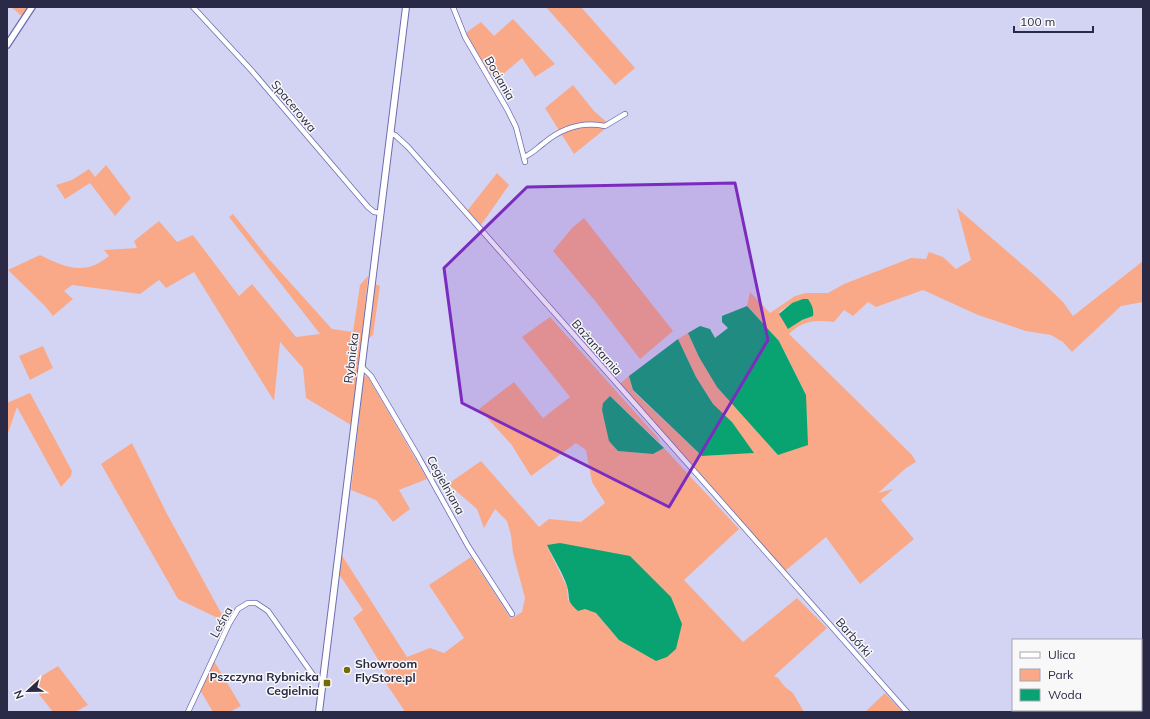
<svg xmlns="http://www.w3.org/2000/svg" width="1150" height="719" viewBox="0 0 1150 719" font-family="Mulish,sans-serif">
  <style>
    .green { fill: #f9a988; fill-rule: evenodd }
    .water { fill: #09a372 }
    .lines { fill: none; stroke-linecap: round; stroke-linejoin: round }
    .minor-casing { stroke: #6e6db2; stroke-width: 6 }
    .tertiary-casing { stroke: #6e6db2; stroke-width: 8 }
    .secondary-casing { stroke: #6e6db2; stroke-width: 8 }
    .minor { stroke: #fff; stroke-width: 4.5 }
    .tertiary { stroke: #fff; stroke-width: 5.5 }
    .secondary { stroke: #fff; stroke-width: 6 }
    .marked { fill: #7b2cbf; fill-opacity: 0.2; stroke: #7b2cbf; stroke-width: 3; stroke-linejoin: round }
    .poi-dot { fill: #756b05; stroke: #f8f8f8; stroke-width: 1.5 }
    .labels { text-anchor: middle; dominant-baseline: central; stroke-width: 3; stroke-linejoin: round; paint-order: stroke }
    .street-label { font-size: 12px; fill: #2a2a47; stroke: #f8f8f8 }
    .poi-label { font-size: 12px; font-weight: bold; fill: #2a2a47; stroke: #f8f8f8; text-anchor: start }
  </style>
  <rect width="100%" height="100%" fill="#d3d4f3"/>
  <!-- green -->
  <path class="green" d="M11,7H29L22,16Z
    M546,7H581L635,68L615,85Z
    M513,19L555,64L535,77L522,58L495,81L467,36V32L481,22L494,36Z
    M573,85L594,111L610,125L574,154L545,108Z
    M106,165L131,198L115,216L90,183L65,199L56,185L72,180L89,169L95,177Z
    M497,173L509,185L481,225L467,211Z
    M957,208L1039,279L1063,302L1073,316L1143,261V302L1121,306L1072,352L1063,342L1051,335L1026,331L978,315L923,290L876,307L868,302L853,316L844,310L834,322C816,320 803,320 789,334L912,455L916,462L906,468L878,493L893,489L881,500L914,539L860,584L826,537L785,571L620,384L629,376L633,391L702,456L753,453L732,422L713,404L696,377L678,339L688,333L699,357L753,427L778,455L806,395L779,341L747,306L750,292L770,313L795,296L806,293H828L844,284L911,258L926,259L929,252L943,257L956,269L971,260ZM792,303L813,316L802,320L788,328L779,312Z
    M233,214L268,258L332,329L353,332L360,285L368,276L359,365L351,425L306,398L303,368L280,342L274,401L194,272L166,288L159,280L140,294L72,285L64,291L73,299L53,316L45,306L8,270L40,255C56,263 74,272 92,266C98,264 104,260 109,256L104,250L137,248L134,241L159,221L177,242L193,235L239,296L252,284L296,337L320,334L229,217Z
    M584,218L673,331L640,359L596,302L553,251L572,228Z
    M375,284L380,286L373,335L368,339Z
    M550,317L658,438L660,443L610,396L602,410L610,441L619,451L653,454L664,448L739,529L684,580L743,642L797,598L827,628L774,676L778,678L785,687L793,693L804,712H402L404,710L383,679L388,676L353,618L363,610L339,574L341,554L407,657L430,648L444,653L464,638L429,585L471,557L511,619L522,612L525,598L513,553L511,535L507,521L495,509L484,528L477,509L448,484L481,461L539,527L549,519L581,522L605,503L592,482L586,450L576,443L531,476L511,444L479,409L514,382L543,418L570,397L522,337ZM547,546L619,640L596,613L568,600L567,587Z
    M43,346L53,368L30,380L19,356Z
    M364,376L368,377L427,479L399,490L410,509L393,522L376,500L351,490Z
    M30,393L72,471L71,476L61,487L17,407L7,436V403Z
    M132,443L167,514L226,622L178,599L101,464Z
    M214,661L241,706L230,712H213L200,690Z
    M58,666L88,705L75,712H53L30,683Z
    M885,693L903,712H865Z"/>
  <!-- water -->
  <path class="water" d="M803,299H808C812,305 814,309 813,316L802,320L788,329L779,314L792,303Z
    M747,306L779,341L806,395L808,445L778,455L717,387L699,357L688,333L700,326L710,329L715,338L728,328L722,322V316Z
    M678,339L696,377L713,404L732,422L754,453L702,456L633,390L629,376Z
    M610,396L664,448L653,454L618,451L609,441L602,410L603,403Z
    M560,543L630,556L671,597L682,624L676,649L667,657L656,661L619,640L596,613L585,609L578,611C565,599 571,600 567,586C563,573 553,558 547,545Z"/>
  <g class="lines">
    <!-- minor casing -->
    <g class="minor-casing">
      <path id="minor" d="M193,7L252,71L368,207L374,212L381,213
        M453,7L465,37L507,109L516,127L525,162
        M391,134L395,135L408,147L907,712
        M524,157C533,153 536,149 544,143C562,128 581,121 605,126L625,114
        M361,366L371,376L418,456L468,546L512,614
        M188,712L229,624L238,609L248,603H256L268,611L313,675L322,680"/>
    </g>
    <!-- tertiary casing -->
    <g class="tertiary-casing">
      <path id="tertiary" d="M7,45L32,7"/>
    </g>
    <!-- secondary casing -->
    <g class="secondary-casing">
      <path id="secondary" d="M319,712L406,7"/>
    </g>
    <!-- minor -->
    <use href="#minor" class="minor"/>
    <!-- tertiary -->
    <use href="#tertiary" class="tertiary"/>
    <!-- secondary -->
    <use href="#secondary" class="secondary"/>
  </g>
  <!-- marked area -->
  <path class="marked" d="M735,183L768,340L669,507L462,403L444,268L527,187Z"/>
  <!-- markers -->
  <g class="poi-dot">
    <circle cx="347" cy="670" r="4"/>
    <rect x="323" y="679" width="8" height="8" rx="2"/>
  </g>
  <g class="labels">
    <!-- street labels -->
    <g class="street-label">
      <text transform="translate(500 78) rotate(60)">Bociania</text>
      <text transform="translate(294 106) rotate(50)">Spacerowa</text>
      <text transform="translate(597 347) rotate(49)">Bażantarnia</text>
      <text transform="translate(351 358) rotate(-83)">Rybnicka</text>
      <text transform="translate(446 485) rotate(61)">Cegielniana</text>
      <text transform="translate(221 622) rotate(-61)">Leśna</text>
      <text transform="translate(854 637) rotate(48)">Barbórki</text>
    </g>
    <!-- poi labels -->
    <g class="poi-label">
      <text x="355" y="663">Showroom<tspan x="355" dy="14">FlyStore.pl</tspan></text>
      <text x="319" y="676" text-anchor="end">Pszczyna Rybnicka<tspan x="319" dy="14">Cegielnia</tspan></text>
    </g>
  </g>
  <!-- border -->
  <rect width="1150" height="719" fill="none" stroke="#2a2a47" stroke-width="16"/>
  <!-- legend -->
  <rect x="1012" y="639" width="130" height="72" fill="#f8f8f8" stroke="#a6a6b1"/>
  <rect x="1020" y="652" width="20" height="6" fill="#ffffff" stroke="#a6a6b1"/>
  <text x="1048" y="659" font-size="12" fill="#2a2a47">Ulica</text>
  <rect x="1020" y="669" width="20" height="12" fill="#f9a988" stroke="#a6a6b1"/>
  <text x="1048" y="679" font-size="12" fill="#2a2a47">Park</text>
  <rect x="1020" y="689" width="20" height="12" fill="#09a372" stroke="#a6a6b1"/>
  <text x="1048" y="699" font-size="12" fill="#2a2a47">Woda</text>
  <!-- north arrow -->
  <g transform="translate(28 691) rotate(248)" stroke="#f8f8f8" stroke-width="3" paint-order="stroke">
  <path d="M0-3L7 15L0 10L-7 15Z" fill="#2a2a47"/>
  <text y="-6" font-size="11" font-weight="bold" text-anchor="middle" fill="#2a2a47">N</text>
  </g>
  <!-- scale -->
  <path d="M1014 26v6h79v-6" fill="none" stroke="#2a2a47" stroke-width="2"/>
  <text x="1020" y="26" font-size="12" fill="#2a2a47" stroke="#f8f8f8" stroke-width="3" paint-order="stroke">100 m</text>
</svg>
